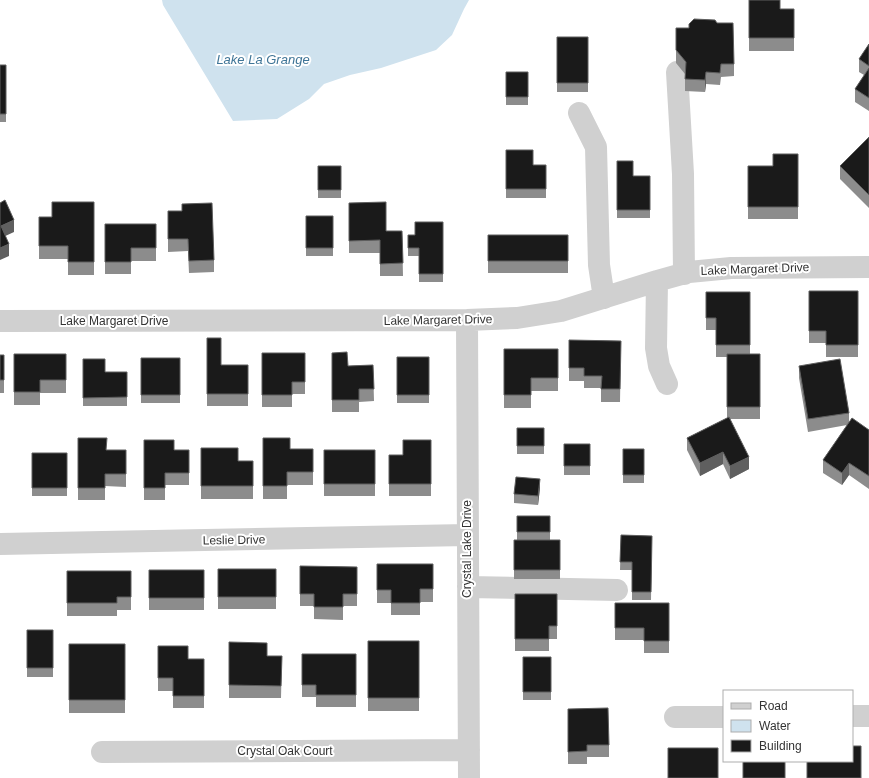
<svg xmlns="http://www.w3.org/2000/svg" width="869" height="778" viewBox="0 0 869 778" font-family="Arial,sans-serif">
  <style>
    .water { fill: #cfe2ee }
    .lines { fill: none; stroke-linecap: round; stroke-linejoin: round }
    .minor { stroke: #d0d0d0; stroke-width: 22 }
    .wall { fill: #8c8c8c }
    .shaded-wall { fill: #5f5f5f }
    .building { fill: #1a1a1a; stroke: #5f5f5f }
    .labels { text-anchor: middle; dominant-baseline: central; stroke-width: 4; stroke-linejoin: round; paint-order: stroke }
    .street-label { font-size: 12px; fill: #333; stroke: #fff }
    .water-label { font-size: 13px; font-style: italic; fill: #3f7597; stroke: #fff }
  </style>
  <rect width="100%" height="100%" fill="#fff"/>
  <!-- water -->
  <path class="water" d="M162,0H469L464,9L452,35L436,50L381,68L350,75L324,84L309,99L277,119L233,121L163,5Z"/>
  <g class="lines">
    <!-- minor -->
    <path class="minor" d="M677,72L683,174L684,274
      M579,113L596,147L599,265L604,298
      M657,281L656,348L659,366L667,384
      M467,320L469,778
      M0,321L467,320L517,318L561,311L657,281L689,272L731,268L869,267
      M0,544L467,535
      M468,587L617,590
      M852,716H869
      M675,717H724
      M102,752L469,750"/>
  </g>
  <!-- wall -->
  <path class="wall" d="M749,0L780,9H794V51H749Z
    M676,28L734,64V76L721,77L720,85L706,84L705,92L685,91V74L676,63Z
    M557,37H588V92H557Z
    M869,44V111L855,102V89L864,75L859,72V59Z
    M0,65H6V122H0Z
    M506,72H528V105H506Z
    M869,137V208L840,179V166Z
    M506,150L533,165H546V198H506Z
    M798,154V219H748V166H773Z
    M617,161L633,176H650V218H617Z
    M318,166H341V198H318Z
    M94,202V275H68V259H39V217H52Z
    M349,203L386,231H402L403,276H380V253H349Z
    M168,211L214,260V272L189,273L188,251L168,252Z
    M306,216H333V256H306Z
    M443,222V282H419V256H408V235H415Z
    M105,224H156V261H131V274H105Z
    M488,235H568V273H488Z
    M809,291H858V357H826V343H809Z
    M706,292H750V354H760V419H730L749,469L730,479L723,464L700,476L687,450V438L727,418V357H716V330H706Z
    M207,338L221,365H248V406H207Z
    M569,340L621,341L620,402H601V388H584V381H569Z
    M504,349H558V391H531V408H504Z
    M262,353H305V394H292V407H262Z
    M332,353L348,366L373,365L374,401L359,402V412H332Z
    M14,354H66V393H40V405H14Z
    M0,355H4V393H0Z
    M397,357H429V403H397Z
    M141,358H180V403H141Z
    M83,359L105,372H127V406H83Z
    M799,366L849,413V422L869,430V489L849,475L842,485L823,473V460L847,425L808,432L799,378Z
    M517,428H544V454H517Z
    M78,438L107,450H126V487L105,486V500H78Z
    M263,438L290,449H313V485H287V499H263Z
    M144,440L174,450H189V485H165V500H144Z
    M431,440V496H389V455H403Z
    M564,444H590V475H564Z
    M201,448L238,461H253V499H201Z
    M623,449H644V483H623Z
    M324,450H375V496H324Z
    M32,453H67V496H32Z
    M540,488L538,505L514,503V494Z
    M517,516H550V540H560V579H514V540H517Z
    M621,535L652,536L651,600H632V570H620Z
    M377,564H433V602H420V615H391V603H377Z
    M300,566L357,567V606H343V620L314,619V606H300Z
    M218,569H276V609H218Z
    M149,570H204V610H149Z
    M67,571H131V610H117V616H67Z
    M515,594H557V639H549V651H515Z
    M615,603H669V653H644V640H615Z
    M27,630H53V677H27Z
    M368,641H419V711H368Z
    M229,642L267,656H282L281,698H229Z
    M69,644H125V713H69Z
    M158,646L188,659H204V708H173V691H158Z
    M302,654H356V707H316V697H302Z
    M523,657H551V700H523Z
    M568,709L609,745V757H587V764H568Z"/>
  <!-- shaded-wall -->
  <path class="shaded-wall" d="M706,72V84L705,92V80Z
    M14,220V232L1,238V226Z
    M9,244V256L0,260V248Z
    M723,452V464L700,476V463Z
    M749,457V469L730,479V466Z
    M849,463V475L842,485V473Z
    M540,479V488L538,505V496Z"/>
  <!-- building -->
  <path class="building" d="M749,0H780V9H794V38H749Z
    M694,19L715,20L717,23H733L734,64H721L720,73L706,72L705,80L685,79L686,62L676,50V28H689V24Z
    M557,37H588V83H557Z
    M869,44V66L859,59Z
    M0,65H6V114H0Z
    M869,68V98L855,89Z
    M506,72H528V97H506Z
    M869,137V195L840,166Z
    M506,150H533V165H546V189H506Z
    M773,154H798V207H748V166H773Z
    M617,161H633V176H650V210H617Z
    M318,166H341V190H318Z
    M5,200L14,220L1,226L9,244L0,248V203Z
    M52,202H94V262H68V246H39V217H52Z
    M386,202V231H402L403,263L380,264V240L349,241V203Z
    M212,203L214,260L189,261L188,239H168V211H182V204Z
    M306,216H333V248H306Z
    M415,222H443V274H419V248H408V235H415Z
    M105,224H156V248H131V262H105Z
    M488,235H568V261H488Z
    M809,291H858V345H826V331H809Z
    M706,292H750V345H716V318H706Z
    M207,338H221V365H248V394H207Z
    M569,340L621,341L620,389H601L602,376H584V368H569Z
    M504,349H558V378H531V395H504Z
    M347,352L348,366L373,365L374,389H359V400H332V353Z
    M262,353H305V382H292V395H262Z
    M14,354H66V380H40V392H14Z
    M727,354H760V407H727Z
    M0,355H4V380H0Z
    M397,357H429V395H397Z
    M141,358H180V395H141Z
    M83,359H105V372H127V397L83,398Z
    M840,359L849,413L808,419L799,366Z
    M729,417L749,457L730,466L723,452L700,463L687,438Z
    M852,418L869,430V476L849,463L842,473L823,460Z
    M517,428H544V446H517Z
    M78,438H107L106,450H126V474H105V488H78Z
    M263,438H290V449H313V472H287V486H263Z
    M144,440H174V450H189V473H165V488H144Z
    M403,440H431V484H389V455H403Z
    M564,444H590V466H564Z
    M201,448H238V461H253V486H201Z
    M623,449H644V475H623Z
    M324,450H375V484H324Z
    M32,453H67V488H32Z
    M516,477L540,479L538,496L514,494Z
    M517,516H550V532H517Z
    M621,535L652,536L651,592H632V562H620Z
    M514,540H560V570H514Z
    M377,564H433V589H420V603H391V590H377Z
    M300,566L357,567V594H343V607H314V594H300Z
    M218,569H276V597H218Z
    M149,570H204V598H149Z
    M67,571H131V597H117V603H67Z
    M515,594H557V626H549V639H515Z
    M615,603H669V641H644V628H615Z
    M27,630H53V668H27Z
    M368,641H419V698H368Z
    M229,642L267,643V656H282L281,686L229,685Z
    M69,644H125V700H69Z
    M158,646H188V659H204V696H173V678H158Z
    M302,654H356V695H316V685H302Z
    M523,657H551V692H523Z
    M608,708L609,745H587V751L568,752V709Z
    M852,746H861V778H807V761H852Z
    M668,748H718V778H668Z
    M743,761H785V778H743Z"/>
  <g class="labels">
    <!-- street labels -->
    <g class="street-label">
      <text transform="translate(755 269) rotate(-2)">Lake Margaret Drive</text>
      <text transform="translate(438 320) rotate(-1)">Lake Margaret Drive</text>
      <text x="114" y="321">Lake Margaret Drive</text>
      <text transform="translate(234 540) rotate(-1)">Leslie Drive</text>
      <text transform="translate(467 549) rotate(-90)">Crystal Lake Drive</text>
      <text x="285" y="751">Crystal Oak Court</text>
    </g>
    <!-- water labels -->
    <g class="water-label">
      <text x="263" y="59">Lake La Grange</text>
    </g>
  </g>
  <!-- legend -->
  <rect x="723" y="690" width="130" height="72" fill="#ffffff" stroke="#adadad"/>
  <rect x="731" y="703" width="20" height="6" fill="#d0d0d0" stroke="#adadad"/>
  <text x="759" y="710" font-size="12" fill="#333333">Road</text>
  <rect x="731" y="720" width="20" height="12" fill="#cfe2ee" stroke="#adadad"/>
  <text x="759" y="730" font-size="12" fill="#333333">Water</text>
  <rect x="731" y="740" width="20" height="12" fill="#1a1a1a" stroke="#adadad"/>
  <text x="759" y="750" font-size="12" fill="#333333">Building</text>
</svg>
